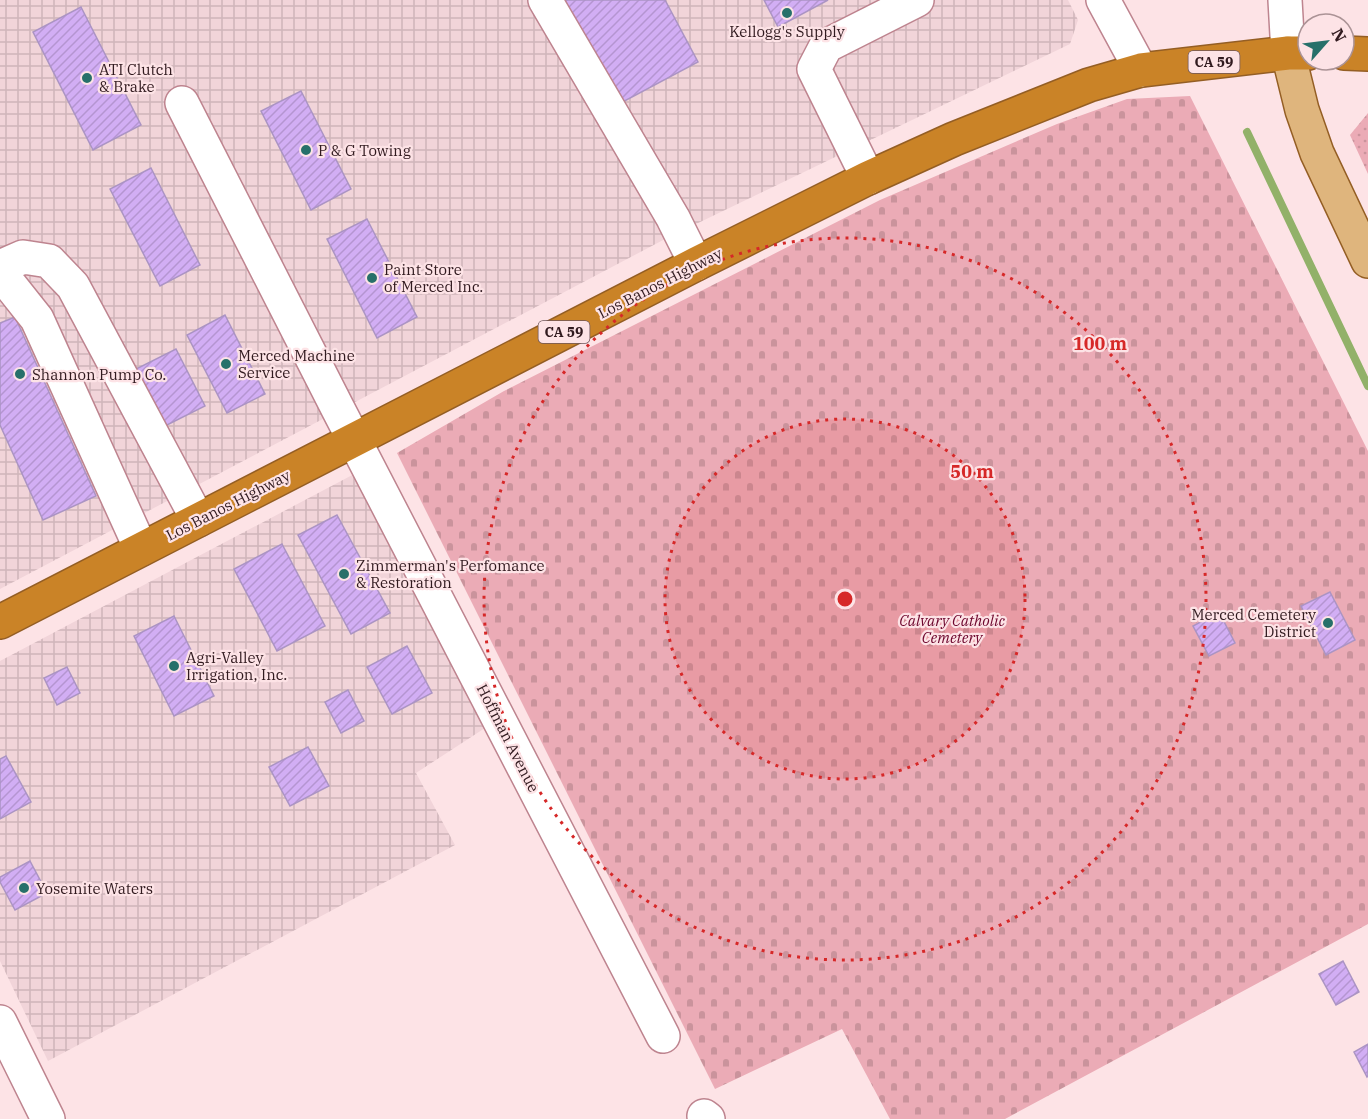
<svg xmlns="http://www.w3.org/2000/svg" width="1368" height="1119" viewBox="0 0 1368 1119" font-family="'IBM Plex Serif',serif">
  <style>
    .industrial { fill: url(#industrial-grid) }
    .cemetery { fill: url(#cemetery-stones) }
    .park { fill: url(#park-dots) }
    .lines { fill: none; stroke-linecap: round; stroke-linejoin: round }
    .stream { stroke: #92b169; stroke-width: 8 }
    .building { fill: url(#building-hatch); stroke: #ab94c3; stroke-width: 1.5 }
    .minor-casing { stroke: #be848f; stroke-width: 36 }
    .major-casing { stroke: #945e24; stroke-width: 36 }
    .highway-casing { stroke: #945e24; stroke-width: 36 }
    .minor { stroke: #fff; stroke-width: 33 }
    .major { stroke: #dfb57d; stroke-width: 33 }
    .highway { stroke: #ca8327; stroke-width: 33 }
    .ring { fill: none; stroke: #d62828; stroke-width: 3; stroke-dasharray: 3 6 }
    .poi-dot { fill: #27706a; stroke: #fde3e6; stroke-width: 2 }
    .labels { text-anchor: middle; dominant-baseline: central; stroke-width: 4.5; stroke-linejoin: round; paint-order: stroke }
    .shield { fill: #fde3e6; stroke: #6e565b; stroke-width: 1.5 }
    .shield-label { font-size: 14px; font-weight: bold; fill: #311a1f }
    .poi-label { font-size: 15px; fill: #311a1f; stroke: #fde3e6; text-anchor: start }
    .street-label { font-size: 15px; fill: #311a1f; stroke: #fde3e6 }
    .park-label { font-size: 15px; font-style: italic; fill: #6e072e; stroke: #fde3e6 }
    .centre { fill: #d62828; stroke: #fde3e6; stroke-width: 3 }
    .ring-label { font-size: 18px; text-anchor: middle; font-weight: bold; fill: #d62828; stroke: #fde3e6; stroke-width: 4.5; stroke-linejoin: round; paint-order: stroke }
  </style>
  <defs>
    <pattern id="industrial-grid" width="8" height="8" patternUnits="userSpaceOnUse" patternTransform="scale(1.5)"><rect width="8" height="8" fill="#f1d4d9"/><path d="M0 4h8M4 0v8" fill="none" stroke="#cfb5ba"/></pattern>
    <pattern id="cemetery-stones" width="16" height="16" patternUnits="userSpaceOnUse" patternTransform="scale(1.5)"><rect width="16" height="16" fill="#ebabb6"/><path d="M2 7V4a2 2 0 0 1 4 0v3zM10 15v-3a2 2 0 0 1 4 0v3z" fill="#ca939c"/></pattern>
    <pattern id="park-dots" width="8" height="8" patternUnits="userSpaceOnUse" patternTransform="scale(1.5)"><rect width="8" height="8" fill="#ebabb6"/><path d="M2 2h.1M6 6h.1" fill="none" stroke="#ca939c" stroke-width="1.8" stroke-linecap="round"/></pattern>
    <pattern id="building-hatch" width="6" height="6" patternUnits="userSpaceOnUse" patternTransform="scale(1.5)"><rect width="6" height="6" fill="#d2aef4"/><path d="M-1 1l2-2M0 6l6-6M5 7l2-2" fill="none" stroke="#b595d1"/></pattern>
  </defs>
  <rect width="100%" height="100%" fill="#fde3e6"/>
  <!-- industrial -->
  <path class="industrial" d="M0,0H1068L1078,20L1070,44L667,238L0,589Z
    M358,472L485,728L416,773L455,845L48,1061L0,961V661Z"/>
  <!-- cemetery -->
  <path class="cemetery" d="M1190,96L1368,451V924L1005,1119H890L842,1029L715,1089L397,453L504,391L880,200L1057,124L1127,99Z"/>
  <!-- park -->
  <path class="park" d="M1368,113V174L1350,135Z"/>
  <g class="lines">
    <!-- stream -->
    <path class="stream" d="M1247,132L1368,386"/>
  </g>
  <!-- building -->
  <path class="building" d="M561,0H665L698,62L617,105Z
    M764,0H828L778,27Z
    M81,7L141,125L93,150L33,32Z
    M301,91L351,189L311,210L261,111Z
    M151,168L200,265L160,286L110,189Z
    M367,219L417,317L377,338L327,239Z
    M225,315L265,394L227,413L187,335Z
    M15,317L96,496L43,520L0,425V323Z
    M176,349L205,406L165,426L136,369Z
    M337,515L390,613L351,634L298,535Z
    M282,544L325,626L277,651L234,569Z
    M1330,592L1355,640L1326,655L1301,606Z
    M1219,612L1235,643L1209,656L1193,626Z
    M174,616L214,696L174,716L134,636Z
    M407,646L432,693L392,714L367,667Z
    M67,667L80,693L57,705L44,678Z
    M348,690L364,721L341,733L325,702Z
    M308,747L329,786L290,806L269,767Z
    M6,756L31,802L0,819V759Z
    M30,861L47,893L15,910L0,882V877Z
    M1343,961L1359,992L1336,1005L1319,974Z
    M1368,1044V1076L1367,1077L1354,1052Z"/>
  <g class="lines">
    <!-- minor casing -->
    <g class="minor-casing">
      <path id="minor" d="M545,0L673,218L696,264
        M1103,0L1141,70
        M1285,0L1288,53
        M182,103L337,407L663,1036
        M868,178L814,69L826,46L917,0
        M0,267L23,257L49,261L73,286L198,520
        M0,280L10,285L37,319L141,549
        M0,1022L48,1119
        M704,1116L708,1119"/>
    </g>
    <!-- major casing -->
    <g class="major-casing">
      <path id="major" d="M1288,53L1302,110L1317,153L1368,261"/>
    </g>
    <!-- highway casing -->
    <g class="highway-casing">
      <path id="highway" d="M1344,53L1368,54
        M0,622L696,264L868,178L954,139L1089,85L1141,70L1288,53H1308"/>
    </g>
    <!-- minor -->
    <use href="#minor" class="minor"/>
    <!-- major -->
    <use href="#major" class="major"/>
    <!-- highway -->
    <use href="#highway" class="highway"/>
  </g>
  <!-- distance rings -->
  <circle cx="845" cy="599" r="180" fill="#d62828" fill-opacity=".12"/>
  <g class="ring">
    <circle cx="845" cy="599" r="180"/>
    <circle cx="845" cy="599" r="361"/>
  </g>
  <!-- markers -->
  <g class="poi-dot">
    <circle cx="787" cy="13" r="6"/>
    <circle cx="87" cy="78" r="6"/>
    <circle cx="306" cy="150" r="6"/>
    <circle cx="372" cy="278" r="6"/>
    <circle cx="226" cy="364" r="6"/>
    <circle cx="20" cy="374" r="6"/>
    <circle cx="344" cy="574" r="6"/>
    <circle cx="1328" cy="623" r="6"/>
    <circle cx="174" cy="666" r="6"/>
    <circle cx="24" cy="888" r="6"/>
  </g>
  <g class="labels">
    <!-- shield labels -->
    <g class="shield">
      <rect x="1188.5" y="51" width="51" height="22" rx="4.5"/>
      <rect x="538.5" y="321" width="51" height="22" rx="4.5"/>
    </g>
    <g class="shield-label">
      <text x="1214" y="62">CA 59</text>
      <text x="564" y="332">CA 59</text>
    </g>
    <!-- poi labels -->
    <g class="poi-label">
      <text x="787" y="31" text-anchor="middle">Kellogg's Supply</text>
      <text x="99" y="69">ATI Clutch<tspan x="99" dy="17">&amp; Brake</tspan></text>
      <text x="318" y="150">P &amp; G Towing</text>
      <text x="384" y="269">Paint Store<tspan x="384" dy="17">of Merced Inc.</tspan></text>
      <text x="238" y="355">Merced Machine<tspan x="238" dy="17">Service</tspan></text>
      <text x="32" y="374">Shannon Pump Co.</text>
      <text x="356" y="565">Zimmerman's Perfomance<tspan x="356" dy="17">&amp; Restoration</tspan></text>
      <text x="1316" y="614" text-anchor="end">Merced Cemetery<tspan x="1316" dy="17">District</tspan></text>
      <text x="186" y="657">Agri-Valley<tspan x="186" dy="17">Irrigation, Inc.</tspan></text>
      <text x="36" y="888">Yosemite Waters</text>
    </g>
    <!-- street labels -->
    <g class="street-label">
      <text transform="translate(660 283) rotate(-27)">Los Banos Highway</text>
      <text transform="translate(228 505) rotate(-27)">Los Banos Highway</text>
      <text transform="translate(508 738) rotate(63)">Hoffman Avenue</text>
    </g>
    <!-- park labels -->
    <g class="park-label">
      <text x="952" y="620">Calvary Catholic<tspan x="952" dy="17">Cemetery</tspan></text>
    </g>
  </g>
  <circle cx="845" cy="599" r="9" class="centre"/>
  <g class="ring-label">
    <text x="1100" y="350">100 m</text>
    <text x="972" y="478">50 m</text>
  </g>
  <!-- north arrow -->
  <g transform="translate(1326 42) rotate(62)"><circle r="28" fill="#fde3e6" stroke="#ab9396" stroke-width="1.5"/>
  <path d="M0-4.5L10 22L0 15L-10 22Z" fill="#27706a"/>
  <text y="-9" font-size="16" font-weight="bold" text-anchor="middle" fill="#311a1f">N</text>
  </g>
</svg>
